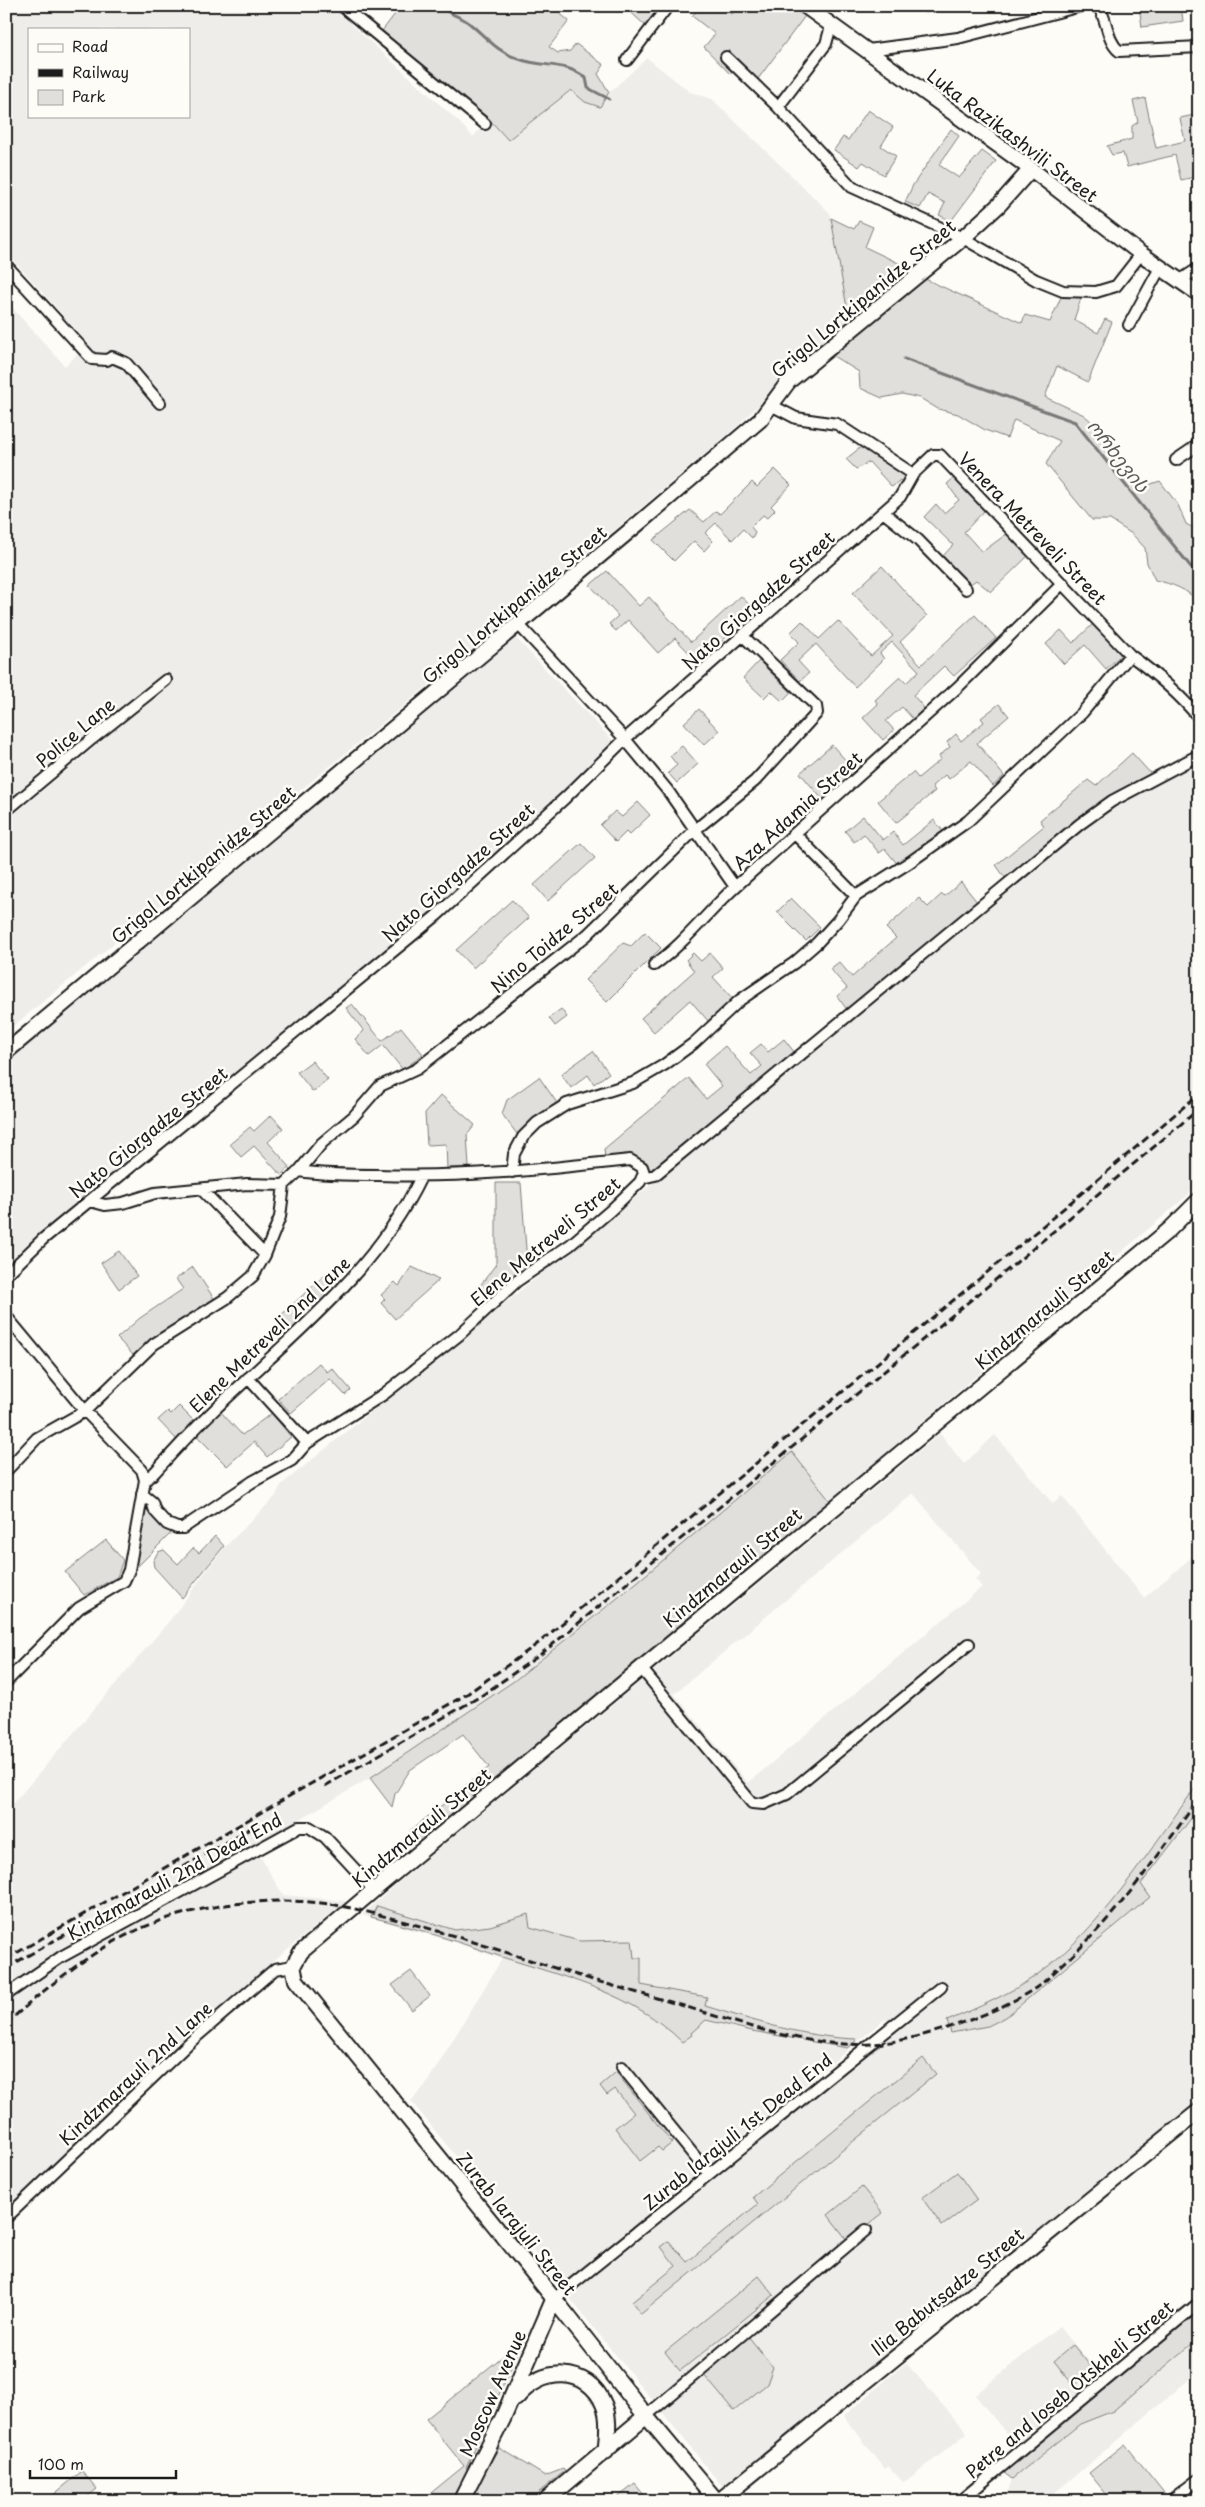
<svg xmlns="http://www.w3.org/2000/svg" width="1205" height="2507" viewBox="0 0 1205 2507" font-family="'Playpen Sans','Noto Sans Georgian',sans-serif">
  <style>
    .built { fill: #eeede9; fill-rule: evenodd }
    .green { fill: #e0dfdb; stroke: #7e7e7c }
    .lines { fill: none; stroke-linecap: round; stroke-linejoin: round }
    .stream { stroke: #797876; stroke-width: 3 }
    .street-casing { stroke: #1c1c1c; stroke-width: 14 }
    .secondary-casing { stroke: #1c1c1c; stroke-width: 18 }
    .primary-casing { stroke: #1c1c1c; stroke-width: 19 }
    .street { stroke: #fdfcf7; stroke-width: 10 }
    .secondary { stroke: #fdfcf7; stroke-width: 14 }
    .primary { stroke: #fdfcf7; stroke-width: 15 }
    .rail { stroke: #1c1c1c; stroke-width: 3; stroke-dasharray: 8 4; stroke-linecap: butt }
    .labels { text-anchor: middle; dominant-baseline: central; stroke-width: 5; stroke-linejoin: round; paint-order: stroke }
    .street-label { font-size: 18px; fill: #1c1c1c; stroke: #fdfcf7 }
    .water-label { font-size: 19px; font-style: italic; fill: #5a5a58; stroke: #fdfcf7 }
  </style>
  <rect width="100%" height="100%" fill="#fdfcf7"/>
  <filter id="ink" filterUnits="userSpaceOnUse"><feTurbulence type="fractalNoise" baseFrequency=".02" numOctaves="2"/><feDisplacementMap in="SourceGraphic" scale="10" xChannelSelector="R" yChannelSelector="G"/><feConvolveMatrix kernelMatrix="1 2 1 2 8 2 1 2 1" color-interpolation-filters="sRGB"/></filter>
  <g filter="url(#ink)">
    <!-- built -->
    <path class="built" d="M6,6H331L458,121L473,137L489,119L508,139L572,90L585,102L600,107L610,92L647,58L690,92L712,99L830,213L849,319L732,431L508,620L6,1032V821L114,731L108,724L52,767L48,765L37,774V779L6,807V301L65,366L89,344L6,252ZM29,29H189V116H29Z
      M516,638L614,742L555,801L421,920L6,1262V1062Z
      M1199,760V1181L1188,1195L830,1501L792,1453L630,1588L514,1681L370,1778L254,1846L283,1895L347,1901L279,1956L182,2042L6,2212V1812L171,1619L222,1550L276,1496L281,1485L658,1179L1093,819L1135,793Z
      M940,1434L964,1464L995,1435L1053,1504L1062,1496L1144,1598L1199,1551V2101L726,2491L568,2296L850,2066L853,2068L944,1991L936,1983L889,2023L885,2019L708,2165L625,2063L618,2070L700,2171L562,2286L411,2101L425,2086L502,1959L457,1943L362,1915L407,1875ZM913,1493L981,1574L975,1579L982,1587L748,1783L674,1694Z
      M1059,2326L1100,2375L1016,2445L975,2395Z
      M1199,2338V2371L1045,2501H996L1008,2491L1012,2479L1080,2424L1113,2411Z
      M906,2363L967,2433L911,2478L903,2482L888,2466L885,2469L844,2416Z"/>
    <!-- green -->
    <path class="green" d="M401,6H551L569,21L549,47L558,53L570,51L576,44L604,65L598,74L609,92L600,107L585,102L571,90L508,140L489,119L382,31Z
      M624,6H666L649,29Z
      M701,6H720L732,14L737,6H792L805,16L755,83L735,70L730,74L704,47L715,34L692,16Z
      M924,6H948L949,8L925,13Z
      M1139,6H1181L1183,21L1142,27Z
      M1145,98L1156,148L1185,141L1180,118L1199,114V176L1181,180L1175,155L1127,167L1123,153L1112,155L1107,146L1132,139V126L1138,122L1133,101Z
      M868,110L893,127L881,146L896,156L884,175L863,162L859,167L834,150L843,137L848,140Z
      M951,129L959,136L939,165L959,178L982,151L996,161L951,221L939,215L945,203L928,194L920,208L905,202L913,185Z
      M831,218L854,229L859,221L873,227L865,247L913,270L849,319Z
      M923,278L1022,323L1025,315L1050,322L1062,295L1081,298L1074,320L1098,333L1105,319L1112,322L1088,382L1057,366L1045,397L1084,415L1110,438V455L1148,485L1160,481L1178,505L1186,524L1199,531V603C1188,589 1172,584 1155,580L1147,563L1145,548L1132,534L1110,520H1092L1046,464L1060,441L1014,420L1007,438L985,430L958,414L938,409L920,398L902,394L882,398L860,388L859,372L833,356Z
      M861,447L903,473L906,479L904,485L900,480L892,487L869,462L856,469L846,459Z
      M775,469L791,485L771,506L775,510L767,518L763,515L751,527L755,532L752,538L743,529L732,540L716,523L705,533L713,541L704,551L694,541L674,561L653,540L690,510L704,522L716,511L720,514L752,482L757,487Z
      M955,477L985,510L964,532L982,552L1008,533L1029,555L991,592L976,580L969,585L943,556L953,545L924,517L936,504L944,513L959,500L947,484Z
      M882,566L927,616L900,642L921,665L975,615L996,638L954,676L944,666L913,695L924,708L913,719L902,707L886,721L894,730L883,740L863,718L878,704L875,700L900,677L906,683L919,671L892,642L880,653L884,659L855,687L816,644L798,661L809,673L800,681L780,660L799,642L790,633L802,621L819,639L838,621L871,656L893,636L853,593Z
      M607,571L639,606L649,597L691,642L741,596L755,611L711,651L707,647L694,658L675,638L658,653L628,620L616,631L609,624L618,616L590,585Z
      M1094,623L1122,654L1106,669L1085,645L1064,664L1046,644L1061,630L1073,643Z
      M759,661L791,692L782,701L771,691L764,698L743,678Z
      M999,704L1009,716L977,743L1004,776L993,786L971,761L949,779L945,775L932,786L935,791L896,823L878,801L913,772L918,778L941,759L939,756L950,747L947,742L956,734L961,741L984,722L981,718Z
      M699,709L719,731L704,745L684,723Z
      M832,745L856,772L823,800L800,773Z
      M682,746L698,764L677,783L668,773L677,765L670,756Z
      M1132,753L1152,775L1006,879L996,865L1044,826L1040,820L1088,780L1096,786Z
      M638,802L650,815L629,835L626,832L616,842L600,825L615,811L622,817Z
      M863,816L883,840L893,832L903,845L934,820L943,831L899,866L885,849L879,853L864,834L854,842L845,831Z
      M581,843L595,858L548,901L534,885Z
      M961,882L978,903L848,1011L837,996L847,988L830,969L839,962L852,977L896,938L886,928L919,898L928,907L942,894L945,896Z
      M791,898L820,927L806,941L777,912Z
      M512,900L529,918L473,968L456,950Z
      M645,932L661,948L607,1002L585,980L623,943L631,946Z
      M693,953L701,961L710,953L723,968L713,977L734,1000L709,1022L690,1000L654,1032L641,1018L694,971L686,960Z
      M352,1004L382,1041L401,1027L423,1054L403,1070L383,1045L369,1056L355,1039L364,1031L346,1008Z
      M561,1009L567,1017L555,1026L549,1018Z
      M784,1039L795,1053L654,1172H648C646,1151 620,1157 605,1159L604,1149L689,1078L706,1099L722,1086L704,1064L725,1046L751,1075L762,1066L750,1053L761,1044L768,1052Z
      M593,1051L609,1073L594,1084L588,1075L571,1088L561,1074Z
      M312,1061L328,1080L313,1092L297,1072Z
      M539,1077L557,1103C549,1116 528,1121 517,1134L502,1114L507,1100Z
      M441,1095L475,1125L467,1135L469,1167L447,1168L446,1144L427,1145L425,1113Z
      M271,1115L283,1128L268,1142L290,1167L281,1175L254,1146L241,1157L230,1144L250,1127L254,1131Z
      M496,1183H521L527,1262L485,1300L474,1294L496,1264Z
      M119,1251L137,1276L119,1289L101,1263Z
      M193,1267L215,1300L159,1334L133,1355L117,1338L140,1318L183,1289L176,1279Z
      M412,1267L439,1280L395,1319L381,1303L385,1299L381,1295L395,1282L399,1286Z
      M328,1272L340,1285L290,1331L278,1318Z
      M319,1363L327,1372L332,1368L351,1390L345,1395L330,1379L291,1413L278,1399Z
      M179,1406L195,1422L177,1440L158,1420L168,1411L171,1414Z
      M220,1411L242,1435L272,1413L291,1437L267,1457L254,1442L227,1466L197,1436Z
      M792,1452L830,1501L419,1843L410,1831L489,1767L463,1734L410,1770L395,1794L392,1807L370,1778L514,1681L630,1588Z
      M147,1502C154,1515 158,1526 173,1531L134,1570L144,1503Z
      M215,1536L224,1546L182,1598L154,1567L153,1561L158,1552L164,1550L178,1564L193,1548L199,1553Z
      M106,1540L123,1560L117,1577L84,1595L65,1572Z
      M1199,1783V1808L1141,1884L1150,1897L1006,2017L988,2026L951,2033L947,2021C977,2008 1010,1994 1038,1974C1105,1925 1150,1848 1199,1783Z
      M377,1906L455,1930L490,1926L528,1914L530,1927L579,1941L632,1940L634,1958H641V1985L707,1997L705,2006C755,2021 804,2037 856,2039V2041L847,2048L752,2031L706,2020L691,2033L692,2035L682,2042C634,1994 568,1978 505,1958C461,1943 417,1928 371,1917Z
      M411,1971L430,1996L412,2010L392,1985Z
      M923,2058L936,2074L641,2314L632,2302L676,2266L661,2247L669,2241L687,2262L758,2204L753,2197Z
      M616,2072L672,2143L662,2151L658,2147L640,2161L615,2128L634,2113L615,2089L607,2095L600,2086Z
      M957,2172L977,2200L942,2226L922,2198Z
      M862,2187L883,2213L848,2241L828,2215Z
      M759,2276L774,2295L680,2371L665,2352Z
      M1199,2308V2338L1113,2411L1080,2424L1012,2479L1003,2472Z
      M748,2336L773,2367L767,2384L734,2411L703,2374Z
      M524,2339L466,2468L470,2471L454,2501H421L464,2466L426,2419Z
      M1073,2345L1093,2369L1074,2386L1054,2361Z
      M1125,2444L1165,2494L1157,2501H1112L1089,2473Z
      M499,2448L545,2476L563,2469L565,2471L528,2501H467Z
      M82,2471L97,2489L82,2501H46Z
      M635,2484L649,2501H620L617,2498Z"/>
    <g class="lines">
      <!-- stream -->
      <path class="stream" d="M439,6C448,14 460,16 469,23C486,37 497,52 519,59C544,68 564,61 586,78L588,88L609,99
        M904,359L1075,422L1199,577"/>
      <!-- street casing -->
      <g class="street-casing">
        <path id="street" d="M342,6L485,124
          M1098,6C1108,20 1106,40 1119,51L1199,47
          M868,50L958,38L1081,6
          M726,57L778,107L852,187L963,238L1036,280L1063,291L1096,292L1116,286L1141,254
          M627,60L668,6
          M778,107L826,44L831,26
          M6,265L92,359L107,360L112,357L126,363L160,403
          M1179,281L1199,268
          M1129,325L1160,268
          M771,405L796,418L837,424L913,474L933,455H940L1130,655C1156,674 1179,693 1199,718
          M1176,460L1195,447L1199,442
          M883,512L918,540L966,589
          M518,624L625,739L668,791L735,887
          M6,811L92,739L166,680
          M795,834L856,896
          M654,965C685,943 707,913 735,887L958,687L1063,583
          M299,1171L322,1143L354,1116L380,1086L417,1069L587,935L695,830L755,781L817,713L816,706L743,636
          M512,1172L514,1154L523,1137L537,1123L567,1104L633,1083L664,1065L694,1043L740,1000L794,963L817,943L838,920L856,896L910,862L968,821L1082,713L1130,655
          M642,1178L655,1175L1080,824L1112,801L1199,755
          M201,1189L265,1255
          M90,1201L105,1205L123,1203L155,1193L247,1184L284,1185L299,1171C325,1175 352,1175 378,1175C463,1178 546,1169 630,1160L642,1167L644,1173L640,1182L611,1210L570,1245L517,1281L459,1335L384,1394L307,1443L292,1460L252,1482L183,1528H177L167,1524L155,1511L152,1502L142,1494
          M6,1275L43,1239L436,916L565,798L625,739L900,497L913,474
          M6,1316L85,1411L142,1470L145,1480L129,1570L124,1581L79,1608L6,1682
          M248,1378L307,1443
          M6,1471L37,1438L85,1411L154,1344L227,1298L253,1276L265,1255L280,1217L284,1185
          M145,1480L154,1473C173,1452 192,1431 212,1412C288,1339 375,1273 421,1177
          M641,1668L752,1803L764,1804L787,1794L969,1644
          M6,1995L61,1957L299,1827H309L325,1837L374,1890
          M622,2067L709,2174
          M6,2218L189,2043L275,1969L293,1966
          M554,2299L941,1987
          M646,2416L866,2230
          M960,2501L1199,2303
          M1170,2501L1199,2479"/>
      </g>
      <!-- secondary casing -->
      <g class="secondary-casing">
        <path id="secondary" d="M805,6L1031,169L1141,254L1199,294
          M6,1052L639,523L760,420L789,381L963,238L999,205L1031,169
          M554,2299L296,1980L293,1966L301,1952L374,1890L1169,1230L1199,1200
          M646,2416L717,2501
          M719,2501L1199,2111"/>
      </g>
      <!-- primary casing -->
      <g class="primary-casing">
        <path id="primary" d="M516,2398C540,2367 588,2365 604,2405C610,2419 607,2436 606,2451
          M461,2501L503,2418L554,2299L646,2416L545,2501"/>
      </g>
      <!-- street -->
      <use href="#street" class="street"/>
      <!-- secondary -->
      <use href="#secondary" class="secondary"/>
      <!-- primary -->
      <use href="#primary" class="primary"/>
      <!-- rail -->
      <path class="rail" d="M325,1786L481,1696L541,1654L1017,1262L1199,1109
        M173,1873L260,1823
        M6,1959L467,1694L536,1645L1019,1246L1199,1094
        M6,1968L80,1926
        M6,2024C58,1977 113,1932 182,1914C222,1903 268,1899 310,1902C341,1904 372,1913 402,1921C466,1938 527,1960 590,1979C622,1989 655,1997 687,2007C743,2025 813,2048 872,2044C920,2041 997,2014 1037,1987C1046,1981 1054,1972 1062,1965C1117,1916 1157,1857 1199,1798"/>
    </g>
  </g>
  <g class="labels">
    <!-- street labels -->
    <g class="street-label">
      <text transform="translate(1013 135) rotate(37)">Luka Razikashvili Street</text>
      <text transform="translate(863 298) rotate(-40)">Grigol Lortkipanidze Street</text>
      <text transform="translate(1033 528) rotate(46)">Venera Metreveli Street</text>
      <text transform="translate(758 600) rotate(-42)">Nato Giorgadze Street</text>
      <text transform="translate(514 604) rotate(-40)">Grigol Lortkipanidze Street</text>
      <text transform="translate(75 732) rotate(-40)">Police Lane</text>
      <text transform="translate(797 810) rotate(-42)">Aza Adamia Street</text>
      <text transform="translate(203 864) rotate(-40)">Grigol Lortkipanidze Street</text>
      <text transform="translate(458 872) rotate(-42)">Nato Giorgadze Street</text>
      <text transform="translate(554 937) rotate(-40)">Nino Toidze Street</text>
      <text transform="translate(148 1132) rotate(-39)">Nato Giorgadze Street</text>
      <text transform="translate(545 1241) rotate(-40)">Elene Metreveli Street</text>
      <text transform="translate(1044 1309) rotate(-40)">Kindzmarauli Street</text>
      <text transform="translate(269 1334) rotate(-44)">Elene Metreveli 2nd Lane</text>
      <text transform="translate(732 1567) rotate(-40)">Kindzmarauli Street</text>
      <text transform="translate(421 1827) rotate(-40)">Kindzmarauli Street</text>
      <text transform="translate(174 1876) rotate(-29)">Kindzmarauli 2nd Dead End</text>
      <text transform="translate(135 2073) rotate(-43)">Kindzmarauli 2nd Lane</text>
      <text transform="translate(737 2131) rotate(-39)">Zurab Iarajuli 1st Dead End</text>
      <text transform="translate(517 2223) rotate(51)">Zurab Iarajuli Street</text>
      <text transform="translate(947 2291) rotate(-39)">Ilia Babutsadze Street</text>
      <text transform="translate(1069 2389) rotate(-40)">Petre and Ioseb Otskheli Street</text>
      <text transform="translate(492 2393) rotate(-66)">Moscow Avenue</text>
    </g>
    <!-- water labels -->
    <g class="water-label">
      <text transform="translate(1119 455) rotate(52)">ორხევის</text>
    </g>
  </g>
  <!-- margin -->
  <rect width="1205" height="2507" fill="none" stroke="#fdfcf7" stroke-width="25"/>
  <rect x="12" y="12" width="1180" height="2482" fill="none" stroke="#1c1c1c" stroke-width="2" filter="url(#ink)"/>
  <!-- legend -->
  <rect x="28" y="28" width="162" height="90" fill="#fdfcf7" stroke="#a3a29f"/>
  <rect x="38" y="44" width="25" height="8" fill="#fdfcf7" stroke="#a3a29f"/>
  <text x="72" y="52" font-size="15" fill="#1c1c1c">Road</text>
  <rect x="38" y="69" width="25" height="8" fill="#1c1c1c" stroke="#a3a29f"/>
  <text x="72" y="78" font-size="15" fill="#1c1c1c">Railway</text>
  <rect x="38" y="90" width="25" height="15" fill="#e0dfdb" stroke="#a3a29f"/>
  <text x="72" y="102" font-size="15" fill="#1c1c1c">Park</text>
  <!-- scale -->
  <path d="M30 2470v8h146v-8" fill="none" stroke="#1c1c1c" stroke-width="2.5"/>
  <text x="38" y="2470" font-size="15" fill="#1c1c1c" stroke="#fdfcf7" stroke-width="4" paint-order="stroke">100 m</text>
</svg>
